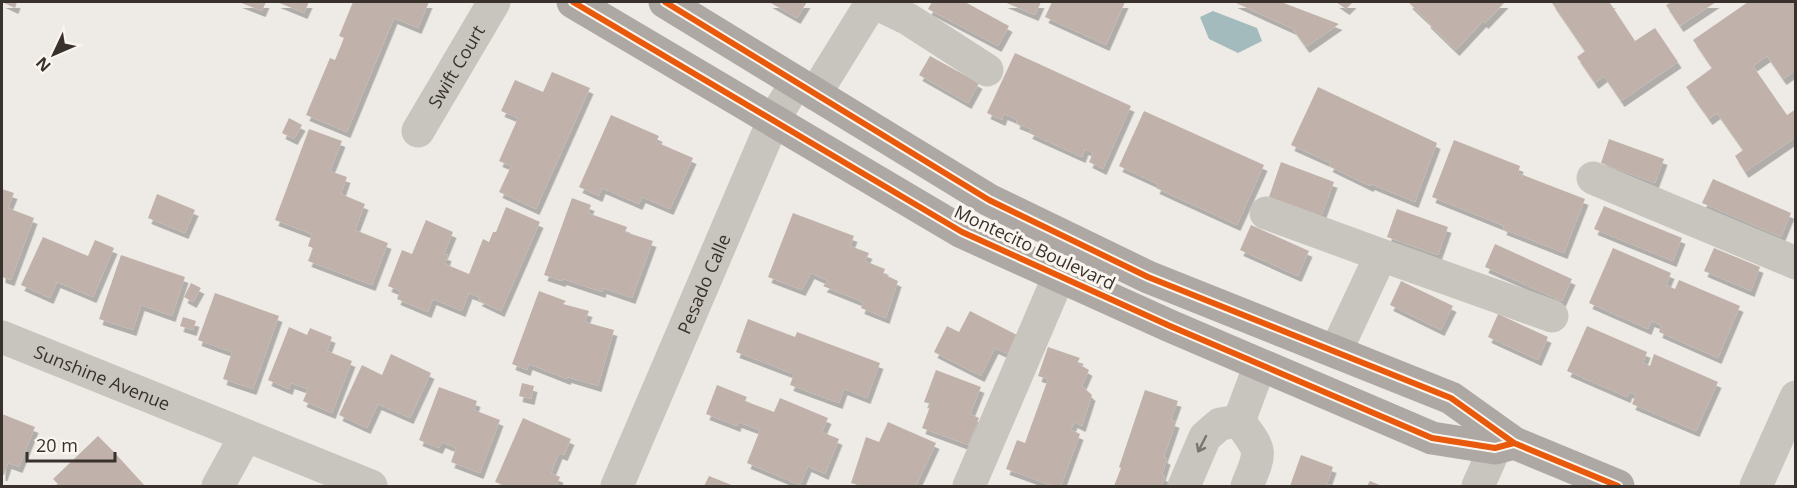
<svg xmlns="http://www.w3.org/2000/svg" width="1797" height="488" viewBox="0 0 1797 488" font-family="'Open Sans',sans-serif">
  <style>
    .water { fill: #a4bbbe }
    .building { fill: #c0b2aa; filter: url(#shadow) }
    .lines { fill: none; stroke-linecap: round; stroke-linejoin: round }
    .minor { stroke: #c8c4be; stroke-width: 33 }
    .major { stroke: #ada8a3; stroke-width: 33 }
    .cycleway-casing { stroke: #faf6ef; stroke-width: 10 }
    .cycleway { stroke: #e8590c; stroke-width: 6 }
    .oneway { stroke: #79746e }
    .labels { text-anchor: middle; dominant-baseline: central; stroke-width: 6; stroke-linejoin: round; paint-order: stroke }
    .street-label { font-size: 18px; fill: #39322c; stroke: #faf6ef }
  </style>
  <defs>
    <filter id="shadow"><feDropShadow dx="3.5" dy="6" stdDeviation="0" flood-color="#0004"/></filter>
  </defs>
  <rect width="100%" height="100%" fill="#eeebe6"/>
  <!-- water -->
  <path class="water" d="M1213,11L1257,28L1262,41L1238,53L1209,39L1200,17Z"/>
  <!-- building -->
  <path class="building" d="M2,2H17L15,8Z
    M239,2H266L262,11Z
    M277,2H309L304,13Z
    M353,2H429L418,28L394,18L347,132L306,115L330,58L335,60L344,38L339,36Z
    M769,2H807L797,18Z
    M932,2H965L1009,26L998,46L928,9Z
    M1004,2H1041L1035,15Z
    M1052,2H1125L1106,45L1045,17Z
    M1234,2H1281L1339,24L1306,47L1293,29Z
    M1336,2H1353L1346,9Z
    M1410,2H1505L1485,23L1483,21L1456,50L1427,22L1428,21L1409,3Z
    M1554,2H1613L1610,3L1635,41L1655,28L1678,62L1621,101L1604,76L1595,83L1577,57L1585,51L1552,3Z
    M1672,2H1716L1680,26L1666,5Z
    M1748,2H1796V70L1783,79L1767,56L1753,66L1787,115L1796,109V137L1745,172L1735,156L1743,150L1717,113L1709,119L1686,87L1712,68L1693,40Z
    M1015,53L1131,106L1103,169L1089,162L1093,153L1085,149L1082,157L1029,133L1031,129L1016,123L1017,120L1009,116L1004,114L1002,120L987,113Z
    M930,56L979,83L968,103L919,75Z
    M552,72L590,88L536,209L499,192L511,166L499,161L518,118L501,111L515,80L543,92Z
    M1318,87L1437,143L1415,202L1371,184L1370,186L1329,166L1331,163L1291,145Z
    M1144,111L1264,165L1237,225L1156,188L1158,184L1119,166Z
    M611,115L659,136L656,142L693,158L670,209L642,197L639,204L602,188L599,196L579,187Z
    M289,118L302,125L294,139L282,133Z
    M309,129L342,141L330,171L347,177L341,194L365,204L355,230L388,243L372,285L308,261L313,248L308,246L312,234L275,220Z
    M1609,139L1664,159L1655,183L1601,163Z
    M1454,140L1520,166L1518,173L1585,199L1564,253L1503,229L1504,226L1432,197Z
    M1281,162L1334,182L1321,217L1269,197Z
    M1713,179L1791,213L1781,237L1702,203Z
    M2,189L14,193L8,208L34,218L11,280L2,277Z
    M157,194L195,210L185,233L148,218Z
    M572,198L591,205L588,213L627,227L625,232L653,241L632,298L603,288L602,292L563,279L562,281L544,275Z
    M1604,206L1682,238L1673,261L1594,229Z
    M506,207L540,222L501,311L478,300L481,298L469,293L462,311L433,299L428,312L397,299L400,291L388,286L402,250L412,254L426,220L453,232L444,254L448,255L445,264L469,274L483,239L489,242L493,232H496Z
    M1397,209L1448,227L1438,255L1387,237Z
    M793,213L854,236L850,246L869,253L865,261L885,269L883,274L898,281L886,318L861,308L863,302L823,286L828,281L811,273L802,290L768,277Z
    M1251,225L1309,251L1298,276L1240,250Z
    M43,237L88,256L95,240L114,248L93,297L57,282L50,298L21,285Z
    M1495,244L1572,279L1562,301L1485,267Z
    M1613,248L1671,273L1666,285L1675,289L1679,280L1740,306L1718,358L1659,332L1661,325L1651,321L1648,329L1589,303Z
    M1714,248L1760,267L1751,291L1704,271Z
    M121,255L185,277L172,316L141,305L133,330L99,319Z
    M1401,281L1453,306L1441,330L1390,305Z
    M191,283L201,288L193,302L184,297Z
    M539,291L566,301L563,304L589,311L585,322L614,330L598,386L568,377L567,379L529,364L527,370L512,364Z
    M215,293L279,316L253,389L223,379L232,352L198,340Z
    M970,311L1019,336L1010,355L995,348L981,376L934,352L947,326L959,332Z
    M1498,314L1548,337L1538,360L1488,337Z
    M183,317L196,321L193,330L180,326Z
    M748,319L795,337L797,332L880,363L867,398L844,389L839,403L790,385L794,374L736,352Z
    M1587,326L1647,352L1643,363L1650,366L1654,354L1718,382L1696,431L1632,404L1636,395L1629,392L1627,397L1567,371Z
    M289,327L307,335L310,328L332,337L327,351L352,361L332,413L303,401L308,389L291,383L289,389L268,380Z
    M1048,347L1080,358L1077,363L1089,370L1082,386L1092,395L1082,426L1074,422L1071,430L1080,434L1061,486H1053L1006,469L1017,440L1025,443L1048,379L1038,376Z
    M391,354L431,373L410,418L378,404L367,428L339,415L362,365L382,375Z
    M936,370L981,387L970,414L979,418L968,445L922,428L931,404L924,402Z
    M522,383L534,386L531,399L519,396Z
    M717,385L747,397L745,401L774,412L780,398L828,418L822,432L839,439L825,474L808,466L800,485L747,463L760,430L738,422L737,426L706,414Z
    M439,387L477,401L474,410L500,420L480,473L451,462L456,448L442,442L439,448L419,440Z
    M1145,390L1178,401L1171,420L1176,422L1164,457L1167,459L1162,475L1165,476L1162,486H1114L1121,468L1119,467Z
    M2,414L35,427L19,467L8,463L4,475H2Z
    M523,418L571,439L564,455L559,453L551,473L560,477L556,486H506L495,482Z
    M888,422L936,443L916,486H862L851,483L866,437L879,442Z
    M98,436L114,452L145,486H60L53,479Z
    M1301,455L1333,467L1327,484L1334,486H1290Z
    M709,476L734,486H704Z
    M1370,481L1382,486H1367Z"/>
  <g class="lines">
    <!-- minor -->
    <g class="minor">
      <path d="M873,2L908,19L987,70"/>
      <path d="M815,94L872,2"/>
      <path id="s1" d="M418,131L494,2"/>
      <path d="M1593,178L1796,263"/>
      <path d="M1266,213L1381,255"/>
      <path id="s2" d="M2,337L371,486"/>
      <path d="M1336,351L1381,255L1552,316"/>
      <path d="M1239,421C1262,452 1262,450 1247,486"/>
      <path d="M1239,421L1260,365"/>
      <path d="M218,486L245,437"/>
      <path id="s3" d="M617,486L774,119L796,83"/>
      <path d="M969,486L1059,276"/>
      <path d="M1184,486L1205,437L1220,424L1239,421"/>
      <path d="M1478,486L1495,448"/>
      <path d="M1756,486L1796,397"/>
    </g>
    <!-- major -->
    <path class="major" d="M573,2L962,232L1170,326L1432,438L1495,448L1514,443
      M665,2L989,200L1148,277L1451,398L1514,443L1618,486"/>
    <!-- cycleway casing -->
    <g class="cycleway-casing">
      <path id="cycleway" d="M573,2L962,232L1170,326L1432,438L1495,448L1514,443
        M665,2L989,200L1148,277L1451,398L1514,443L1618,486"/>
    </g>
    <!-- cycleway -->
    <use href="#cycleway" class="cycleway"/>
  </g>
  <!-- one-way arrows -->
  <defs><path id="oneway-shaft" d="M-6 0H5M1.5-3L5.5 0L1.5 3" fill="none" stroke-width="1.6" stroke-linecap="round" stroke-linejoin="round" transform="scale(1.5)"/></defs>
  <use class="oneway" href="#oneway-shaft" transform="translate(1202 444) rotate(117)"/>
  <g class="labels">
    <!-- street labels -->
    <g class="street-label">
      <text stroke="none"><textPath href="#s1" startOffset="75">Swift Court</textPath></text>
      <text transform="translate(1035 247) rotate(25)">Montecito Boulevard</text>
      <text stroke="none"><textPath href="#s3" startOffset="220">Pesado Calle</textPath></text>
      <text stroke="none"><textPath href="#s2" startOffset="108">Sunshine Avenue</textPath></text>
    </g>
  </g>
  <!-- border -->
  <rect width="1797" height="488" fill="none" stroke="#39322c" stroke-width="6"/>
  <!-- north arrow -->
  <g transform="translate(54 54) rotate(226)" stroke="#faf6ef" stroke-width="4.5" paint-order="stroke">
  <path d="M0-4.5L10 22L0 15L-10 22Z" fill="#39322c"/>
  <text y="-9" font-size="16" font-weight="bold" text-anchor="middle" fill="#39322c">N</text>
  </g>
  <!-- scale -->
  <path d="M27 452v9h88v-9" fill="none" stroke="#39322c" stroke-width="3"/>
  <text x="36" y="452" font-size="18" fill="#39322c" stroke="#faf6ef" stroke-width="4.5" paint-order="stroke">20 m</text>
</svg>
